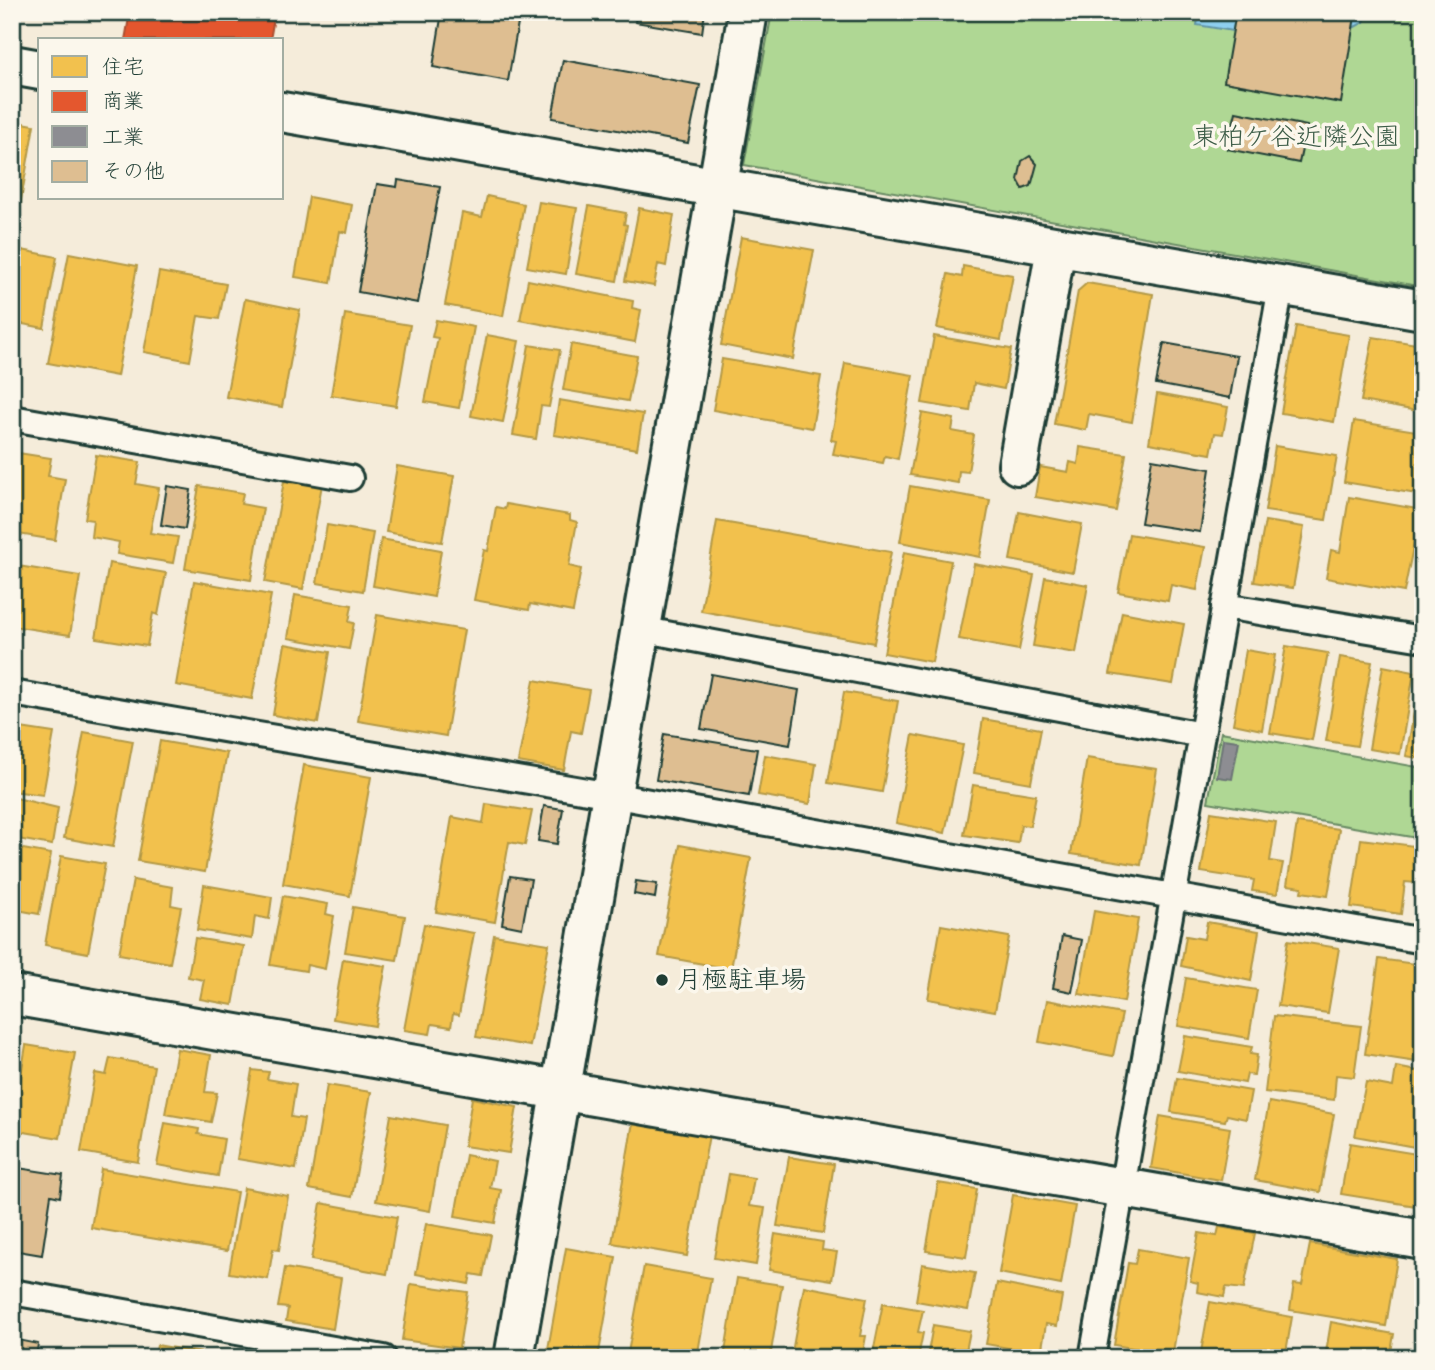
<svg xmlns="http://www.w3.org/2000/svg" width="1435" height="1370" viewBox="0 0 1435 1370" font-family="'Comic Neue','Klee One',sans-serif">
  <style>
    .green { fill: #afd794; stroke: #678a64; stroke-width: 2 }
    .water { fill: #8ecfef; stroke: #6295a4; stroke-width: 2 }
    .homes { fill: #f2c14e; stroke: #b39946; stroke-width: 2 }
    .shops { fill: #e4572e; stroke: #a94f30; stroke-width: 2 }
    .industry { fill: #8d8d92; stroke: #6c7576; stroke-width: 2 }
    .building { fill: #debe91; stroke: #1f3d34; stroke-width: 2 }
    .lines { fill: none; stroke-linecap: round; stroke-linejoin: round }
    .lane-casing { stroke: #1f3d34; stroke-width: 30 }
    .street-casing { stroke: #1f3d34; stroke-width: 44 }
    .lane { stroke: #fbf7ec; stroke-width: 24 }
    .street { stroke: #fbf7ec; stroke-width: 38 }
    .poi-dot { fill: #1f3d34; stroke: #fbf7ec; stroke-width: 2.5 }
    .labels { text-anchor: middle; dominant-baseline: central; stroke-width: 7; stroke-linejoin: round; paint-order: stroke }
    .park-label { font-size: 26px; fill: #3c5c47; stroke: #fbf7ec }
    .poi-label { font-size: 26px; fill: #1f3d34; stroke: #fbf7ec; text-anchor: start }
  </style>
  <rect width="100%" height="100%" fill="#f5ecda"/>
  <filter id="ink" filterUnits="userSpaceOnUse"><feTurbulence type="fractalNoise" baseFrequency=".0143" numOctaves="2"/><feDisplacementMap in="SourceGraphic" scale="14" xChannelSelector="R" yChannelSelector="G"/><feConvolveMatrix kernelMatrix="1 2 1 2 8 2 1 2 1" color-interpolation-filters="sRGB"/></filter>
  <g filter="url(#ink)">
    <!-- green -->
    <path class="green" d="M772,12H1423V287L744,165Z
      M1221,732L1423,768V839L1208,802Z"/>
    <!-- water -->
    <path class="water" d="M1199,12H1236L1233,31L1197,25Z
      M1330,12H1369L1364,22L1353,28Z"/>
    <!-- homes -->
    <path class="homes" d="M12,121L34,125L17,223L12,222Z
      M487,196L524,204L503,316L445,305L462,213L482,217Z
      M309,197L352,205L347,233L340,231L331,283L295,277Z
      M539,202L577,208L566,274L527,267Z
      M589,206L626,213L624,224L627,225L617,281L576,274Z
      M639,208L674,215L666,266L658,264L654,286L625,281Z
      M741,237L814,250L793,359L721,345Z
      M12,248L57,257L44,328L12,322Z
      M69,253L137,266L117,376L48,363Z
      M963,266L1013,275L1001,340L937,328L948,274L962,277Z
      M159,272L226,284L219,319L198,316L190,361L144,352Z
      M528,280L633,301L632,308L641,310L635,342L520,320Z
      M1087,283L1153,294L1132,422L1089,414L1086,430L1054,424L1078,291Z
      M245,299L300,310L282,407L226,397Z
      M345,314L410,325L396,406L331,395Z
      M436,320L474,327L459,408L425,402L438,338L432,337Z
      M1296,326L1349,335L1334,422L1281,413Z
      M487,335L519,341L503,422L471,416Z
      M934,336L1011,349L1004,389L974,383L970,411L922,403Z
      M1373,337L1423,345V412L1361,401Z
      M571,344L637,356L628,401L563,390Z
      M529,345L560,350L549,407L541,406L536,439L513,435Z
      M722,359L821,376L812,428L713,410Z
      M845,363L913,375L898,459L885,456L883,463L833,454L836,441L831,440Z
      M1157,394L1228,407L1223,434L1215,433L1211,454L1149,443Z
      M559,400L643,414L637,449L554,435Z
      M922,413L954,419L952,431L974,435L968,472L959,471L958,483L910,475Z
      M1354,421L1423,432V495L1344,482Z
      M1275,446L1337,456L1326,520L1265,511Z
      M1080,447L1126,454L1116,511L1035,497L1040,467L1068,472L1070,462L1078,464Z
      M12,452L51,458L48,476L65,479L55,540L12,533Z
      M96,455L140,462L136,484L159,488L150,533L178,537L173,563L117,554L119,542L91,537L93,520L85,519Z
      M397,466L454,476L442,542L386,532Z
      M295,474L323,479L303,589L265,582L284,481L293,483Z
      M199,486L243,493L241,504L263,508L251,580L185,569Z
      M910,486L990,500L980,557L900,542Z
      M1349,497L1423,510V544L1414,542L1404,592L1326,578L1331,550L1340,552Z
      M506,504L570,515V520L577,522L569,566L581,569L573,612L530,604L529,610L474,600L484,550L488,551L496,507L505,509Z
      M1019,512L1082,524L1073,572L1010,560Z
      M717,521L891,552L874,643L701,611Z
      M1265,521L1304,527L1293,588L1254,582Z
      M327,525L373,533L363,591L317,583Z
      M1129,534L1205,547L1197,590L1171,585L1168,601L1118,592Z
      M381,539L441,550L434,597L373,586Z
      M904,552L951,561L932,662L884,653Z
      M109,563L166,573L158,615L153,613L147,646L96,638Z
      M974,564L1034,575L1019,650L959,639Z
      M12,565L80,576L70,635L12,626Z
      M1045,577L1088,585L1076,653L1033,646Z
      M194,581L271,595L252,699L176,685Z
      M295,595L352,605L349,622L354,623L349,649L288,638Z
      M1122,612L1184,624L1173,684L1110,674Z
      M377,615L464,630L446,736L358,721Z
      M285,644L330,652L318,723L273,715Z
      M1286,646L1328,653L1312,740L1270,733Z
      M1246,650L1275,655L1262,730L1233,724Z
      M1340,657L1372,662L1357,746L1326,741Z
      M1383,666L1414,672L1400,754L1369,749Z
      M534,680L589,690L581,733L571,731L564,770L518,762Z
      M844,692L898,701L882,792L828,783Z
      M1415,707L1423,708V759L1406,756Z
      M983,719L1041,729L1031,783L974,773Z
      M14,727L54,733L43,795L12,791Z
      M84,732L133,741L113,847L64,838Z
      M913,735L963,745L945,833L896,823Z
      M160,741L227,753L205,872L138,861Z
      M765,755L816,764L810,804L758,795Z
      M1087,758L1157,769L1141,865L1071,854Z
      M304,765L371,777L350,896L283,884Z
      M973,785L1036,795L1030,826L1021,825L1018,843L964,835Z
      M12,797L58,808L52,845L12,838Z
      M486,804L532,811L525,845L509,842L495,922L436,912L452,817L483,823Z
      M1211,812L1276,822L1270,861L1283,863L1277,894L1252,891L1254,880L1201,872Z
      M1297,823L1339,829L1328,896L1301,892L1302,887L1287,885Z
      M1361,839L1422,847L1416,883L1405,882L1401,914L1351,907Z
      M680,845L751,858L731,969L659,956Z
      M12,847L51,854L39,914L12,909Z
      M61,856L105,864L88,953L45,945Z
      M133,880L173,887L171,905L181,907L170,963L119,954Z
      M204,885L272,897L269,919L255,916L252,939L197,930Z
      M1423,888V914L1418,913Z
      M283,896L328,904L326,914L334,916L325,969L307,965L306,971L270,965Z
      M353,907L405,916L397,960L345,952Z
      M1094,911L1138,919L1124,1002L1079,994Z
      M1207,922L1259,931L1251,981L1181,966L1186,936L1204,939Z
      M424,924L474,933L459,1015L453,1014L451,1027L432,1024L430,1034L404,1030Z
      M941,925L1009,937L995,1011L928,999Z
      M494,935L549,944L530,1046L476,1037Z
      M195,938L244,946L233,1005L200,999L204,980L188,977Z
      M1288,940L1339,948L1328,1013L1278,1006Z
      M343,959L386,966L375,1026L333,1019Z
      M1379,959L1423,965V1063L1365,1054Z
      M1186,978L1257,990L1249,1038L1178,1026Z
      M1047,1000L1122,1014L1113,1056L1039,1042Z
      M1274,1016L1361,1026L1354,1077L1336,1075L1334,1100L1265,1092Z
      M1185,1036L1252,1047L1250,1054L1257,1055L1254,1075L1247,1074L1245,1083L1178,1071Z
      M26,1045L75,1053L60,1138L12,1130Z
      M177,1049L211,1055L205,1092L217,1093L211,1122L165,1114Z
      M110,1058L154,1066L138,1162L81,1152L95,1073L106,1075Z
      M1396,1067L1423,1072L1420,1148L1355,1136L1366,1082L1393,1087Z
      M252,1070L269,1072L267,1079L296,1084L291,1117L304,1119L296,1169L237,1159Z
      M1177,1078L1251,1091L1246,1119L1227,1115L1225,1121L1171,1112Z
      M327,1085L371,1092L352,1197L309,1189Z
      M472,1098L517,1107L509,1153L464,1146Z
      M1269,1102L1334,1114L1320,1192L1255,1180Z
      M391,1115L445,1125L430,1211L376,1201Z
      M1160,1116L1230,1128L1221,1180L1151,1168Z
      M633,1122L709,1135L687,1256L612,1243Z
      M165,1123L199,1129L198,1134L224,1139L218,1176L157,1165Z
      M1350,1143L1423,1155L1416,1206L1341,1194Z
      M466,1155L495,1161L490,1188L501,1190L495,1223L455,1216Z
      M789,1157L834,1164L823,1233L777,1226Z
      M101,1169L237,1192L227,1251L91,1228Z
      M729,1174L754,1178L749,1206L765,1208L756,1265L714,1258Z
      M938,1183L977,1189L966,1257L926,1251Z
      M244,1188L288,1196L279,1250L273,1249L268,1279L229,1273Z
      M1013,1195L1075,1206L1061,1285L999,1273Z
      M321,1203L397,1217L387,1274L311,1260Z
      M426,1224L491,1235L483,1276L471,1274L469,1284L416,1274Z
      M1219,1227L1255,1233L1244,1289L1226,1287L1224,1297L1197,1292L1198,1283L1190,1281L1199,1233L1217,1236Z
      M775,1234L823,1242L822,1250L837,1252L832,1280L769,1270Z
      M1310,1244L1397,1259L1386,1326L1290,1310L1294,1284L1302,1285Z
      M566,1248L616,1257L598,1358L548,1349Z
      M1138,1249L1189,1258L1172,1358L1139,1356V1349L1114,1345L1128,1263L1135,1264Z
      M922,1264L975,1273L968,1310L916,1301Z
      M644,1266L711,1278L697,1358H627Z
      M285,1268L341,1278L333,1329L286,1321L288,1308L278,1307Z
      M737,1278L782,1285L770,1358H724Z
      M997,1283L1062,1296L1057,1326L1046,1324L1041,1354L986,1344Z
      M411,1284L468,1292L459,1348L402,1340Z
      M804,1286L867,1298L860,1336H866L862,1358H791Z
      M1210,1302L1292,1317L1285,1358H1217L1218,1354L1201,1352Z
      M883,1303L923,1310L918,1332L923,1333L918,1358H872Z
      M1331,1322L1394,1334L1390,1358H1325Z
      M933,1325L970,1331L966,1351L972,1352L971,1358H927Z
      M157,1345L214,1355V1358H155Z"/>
    <!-- shops -->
    <path class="shops" d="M130,12H275L270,40H125Z"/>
    <!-- industry -->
    <path class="industry" d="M1223,739L1239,741L1232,779L1217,777Z"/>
    <!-- building -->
    <path class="building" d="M442,12H520L508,81L433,67Z
      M637,12H705L702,33L635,22Z
      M1236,12H1330L1355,16L1341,103L1224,82Z
      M563,60L700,85L688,143L552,118Z
      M1236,112L1307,126L1299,163L1227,149Z
      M1030,156L1037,164L1031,186L1023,189L1018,180L1022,161Z
      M398,180L440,187L418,303L358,292L377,184L397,187Z
      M1164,343L1237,356L1230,398L1156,384Z
      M1152,459L1210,469L1200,532L1141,523Z
      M167,486L191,490L185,529L161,525Z
      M711,674L799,690L790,745L701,729Z
      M664,734L757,749L749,796L656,780Z
      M544,806L563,809L557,844L538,841Z
      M510,876L531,879L522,928L502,924Z
      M636,881L657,884L655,898L634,894Z
      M1062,936L1082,940L1072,992L1053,988Z
      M12,1167L63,1175L60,1197L51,1195L42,1255L12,1250Z
      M12,1332L19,1334L18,1340L38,1344L36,1358H12Z"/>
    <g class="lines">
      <!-- lane casing -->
      <g class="lane-casing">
        <path id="lane" d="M12,418L350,478
          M1224,606L1423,639
          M640,629L1202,735
          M12,693L611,795L1423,941
          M12,1292L384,1358
          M1092,1358L1281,286"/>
      </g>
      <!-- street casing -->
      <g class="street-casing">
        <path id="street" d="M12,65L40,70
          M282,112L1423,310
          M1018,465L1056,247
          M12,995L1423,1240
          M514,1358L748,12"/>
      </g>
      <!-- lane -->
      <use href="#lane" class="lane"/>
      <!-- street -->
      <use href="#street" class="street"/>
    </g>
  </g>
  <!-- markers -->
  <circle class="poi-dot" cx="662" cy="980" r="7"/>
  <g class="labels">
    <!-- park labels -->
    <g class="park-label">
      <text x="1296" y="137">東柏ケ谷近隣公園</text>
    </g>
    <!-- poi labels -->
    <g class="poi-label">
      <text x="676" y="980">月極駐車場</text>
    </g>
  </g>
  <!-- margin -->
  <rect width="1435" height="1370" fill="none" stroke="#fbf7ec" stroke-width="42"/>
  <rect x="21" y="21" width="1393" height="1328" fill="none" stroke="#1f3d34" stroke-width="2.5" filter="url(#ink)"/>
  <!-- legend -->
  <rect x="38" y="38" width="245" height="161" fill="#fbf7ec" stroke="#a3ada2" stroke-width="2"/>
  <rect x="52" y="56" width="35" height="21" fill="#f2c14e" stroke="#a3ada2" stroke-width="2"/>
  <text x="102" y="74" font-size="21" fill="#1f3d34">住宅</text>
  <rect x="52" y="91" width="35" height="21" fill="#e4572e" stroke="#a3ada2" stroke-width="2"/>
  <text x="102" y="108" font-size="21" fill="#1f3d34">商業</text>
  <rect x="52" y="126" width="35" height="21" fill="#8d8d92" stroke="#a3ada2" stroke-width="2"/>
  <text x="102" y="144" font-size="21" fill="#1f3d34">工業</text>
  <rect x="52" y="161" width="35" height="21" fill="#debe91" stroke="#a3ada2" stroke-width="2"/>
  <text x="102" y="178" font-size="21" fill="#1f3d34">その他</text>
</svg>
